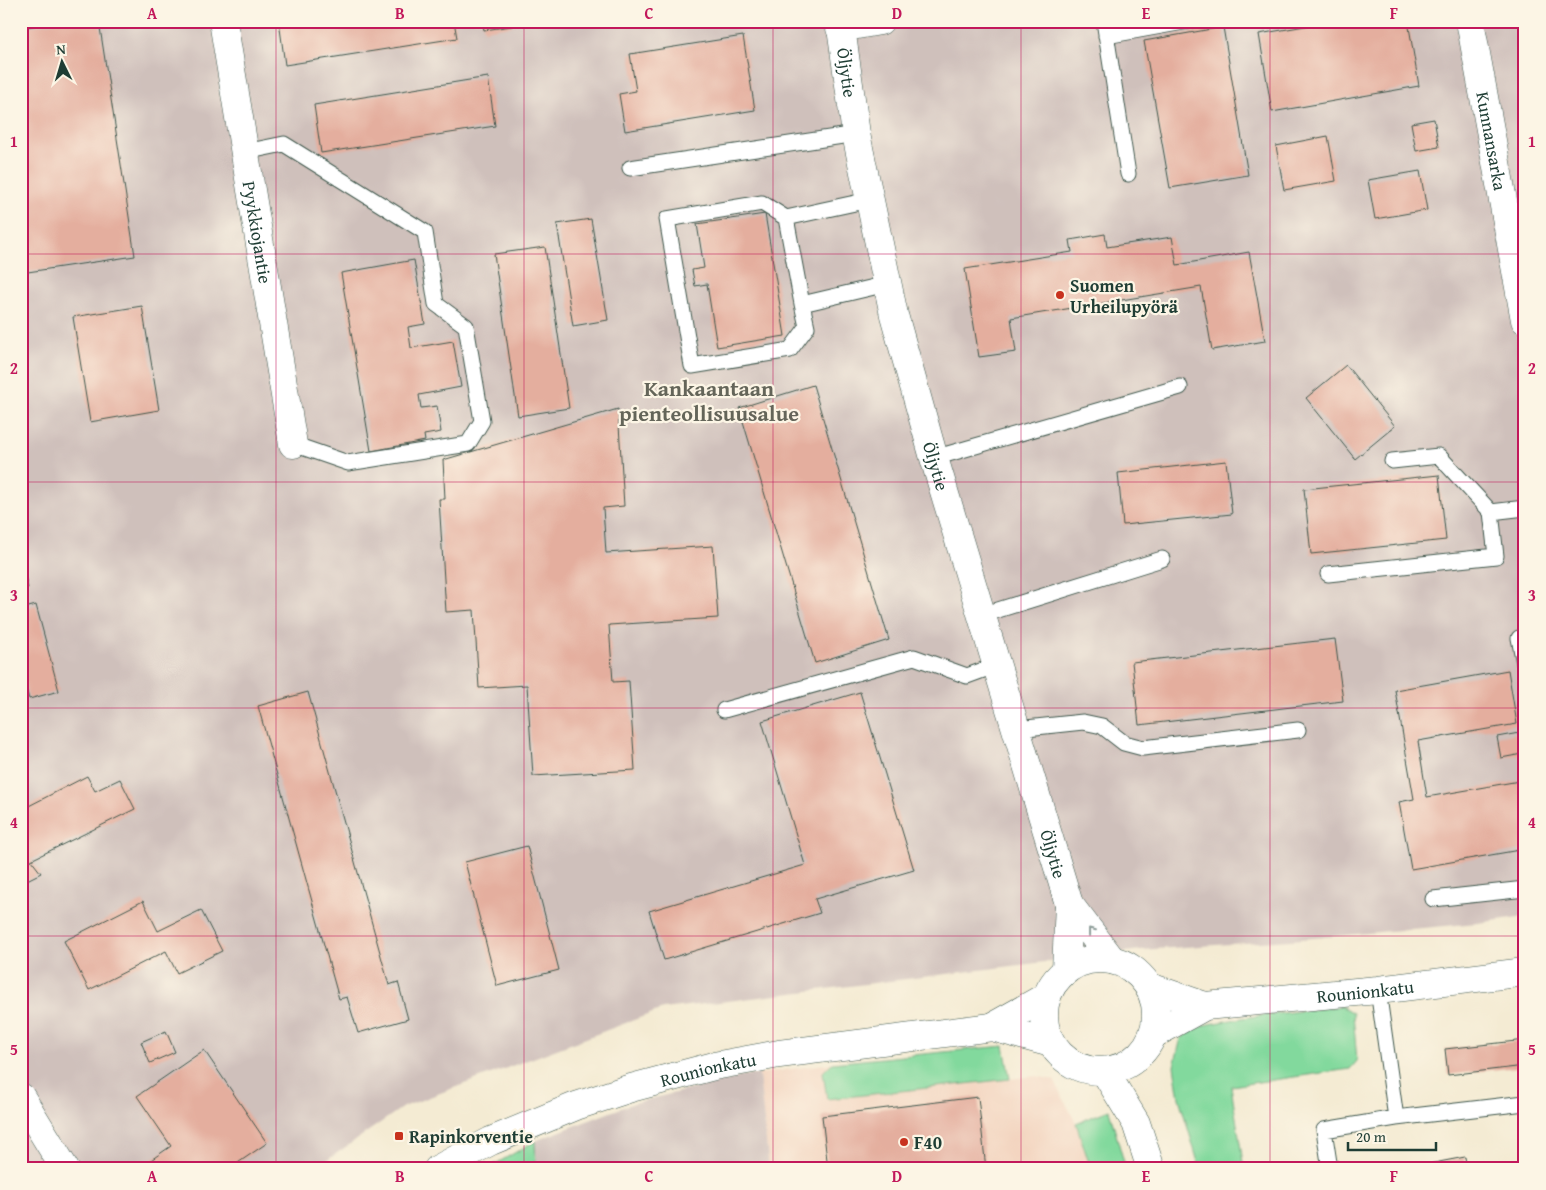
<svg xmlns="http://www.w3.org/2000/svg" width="1546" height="1190" viewBox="0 0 1546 1190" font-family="'Gentium Book Plus',serif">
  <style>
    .built { fill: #f3d4bf }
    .industrial { fill: #cfc0bb }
    .green { fill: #82d99d; stroke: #508b68 }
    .building { fill: #e4ae9e }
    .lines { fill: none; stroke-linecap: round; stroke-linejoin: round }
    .service-casing { stroke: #3f574c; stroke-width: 17 }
    .minor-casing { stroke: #3f574c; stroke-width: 29 }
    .secondary-casing { stroke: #3f574c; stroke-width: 29 }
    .service { stroke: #fff; stroke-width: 15 }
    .minor { stroke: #fff; stroke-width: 28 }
    .secondary { stroke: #fff; stroke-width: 28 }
    .oneway { stroke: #8f9e9a }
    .grid { fill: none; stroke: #c2185b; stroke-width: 1; stroke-opacity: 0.55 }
    .poi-dot { fill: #c8321e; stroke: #fcf5e5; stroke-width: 2 }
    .labels { text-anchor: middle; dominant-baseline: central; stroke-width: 4.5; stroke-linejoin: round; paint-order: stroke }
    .street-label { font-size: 18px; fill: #1f3d34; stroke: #fcf5e5 }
    .poi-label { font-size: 18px; font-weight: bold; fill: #1f3d34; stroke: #fcf5e5; text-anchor: start }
    .district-label { font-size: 22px; font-weight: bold; fill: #646559; stroke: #fcf5e5 }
    .neatline { fill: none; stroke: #c2185b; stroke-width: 2 }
    .grid-label { font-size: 16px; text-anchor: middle; font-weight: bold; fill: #c2185b }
  </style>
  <rect width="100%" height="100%" fill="#fcf5e5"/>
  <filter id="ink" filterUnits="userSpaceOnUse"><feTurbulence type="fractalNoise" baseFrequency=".02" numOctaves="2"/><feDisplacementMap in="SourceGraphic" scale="10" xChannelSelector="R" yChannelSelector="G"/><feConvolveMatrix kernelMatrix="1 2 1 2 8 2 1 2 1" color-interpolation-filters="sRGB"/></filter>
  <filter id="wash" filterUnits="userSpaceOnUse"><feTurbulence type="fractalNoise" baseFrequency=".0096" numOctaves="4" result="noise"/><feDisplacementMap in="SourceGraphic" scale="20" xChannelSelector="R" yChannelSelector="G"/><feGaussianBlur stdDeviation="1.12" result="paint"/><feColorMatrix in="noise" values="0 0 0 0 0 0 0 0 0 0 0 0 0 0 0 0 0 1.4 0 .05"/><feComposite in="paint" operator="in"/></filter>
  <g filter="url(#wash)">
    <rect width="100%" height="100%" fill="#f4ebd3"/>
    <!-- built -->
    <path class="built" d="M832,1063L823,1072L827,1099L1036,1076L1054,1080L1076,1123L1091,1169H769L759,1074Z"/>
    <!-- industrial -->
    <path class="industrial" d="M21,21H1525V916L1478,923L1291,940L1141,950L663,1009L403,1107L314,1169H21Z
      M759,1074L769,1169H534L536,1167L535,1141L634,1103L744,1076Z"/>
    <!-- green -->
    <path class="green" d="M1341,1006L1353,1013L1357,1061L1350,1069L1231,1086L1244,1169H1200L1179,1098L1174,1066L1181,1038L1204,1025L1242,1018Z
      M1004,1046L1010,1079L827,1099L823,1072L832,1063Z
      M1109,1110L1126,1169H1091L1076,1123Z
      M535,1141L536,1167L534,1169H487Z"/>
    <g id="blocks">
      <!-- building -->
      <path class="building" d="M62,21H99L135,256L21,273V28Z
        M279,21H454L457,38L285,65Z
        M482,21H512V26L484,30Z
        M1334,21H1408L1419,86L1272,112L1259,34Z
        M1223,27L1248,175L1170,188L1144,41Z
        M743,36L755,110L625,131L619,94L636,91L630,54Z
        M488,77L495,126L321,153L314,105Z
        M1434,119L1439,147L1416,151L1411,123Z
        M1328,136L1336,181L1284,190L1276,146Z
        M1420,171L1427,210L1375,219L1368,180Z
        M765,214L785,336L717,347L707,284L695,286L692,270L704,268L697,224Z
        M591,219L608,320L573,326L557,224Z
        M1105,234L1107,247L1172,237L1177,265L1249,252L1265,341L1212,350L1201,287L1011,318L1016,352L979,357L965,269L1072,252L1070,240Z
        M545,247L569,408L518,416L494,254Z
        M414,260L425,324L408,327L411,348L453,341L461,387L419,395L421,408L437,406L441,432L424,435L425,441L371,451L341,273Z
        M142,306L159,410L90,422L73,317Z
        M1346,365L1395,426L1355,459L1306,398Z
        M813,385L889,640L815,663L739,408Z
        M618,409L624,506L603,508L606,553L713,546L718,618L609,625L613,682L629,681L635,770L533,776L527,685L479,688L474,610L446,612L439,499H445L443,460Z
        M1226,461L1232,514L1123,525L1118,473Z
        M1439,475L1446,540L1311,554L1304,489Z
        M24,572L28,588L21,589V573Z
        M36,605L59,691L29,699L21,671V609Z
        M1335,639L1343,701L1139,725L1132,662Z
        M1508,670L1517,724L1418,741L1427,797L1525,780V849L1411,869L1399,802L1414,799L1395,690Z
        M308,692L389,985L398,982L408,1019L358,1033L347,997L339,999L258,706Z
        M860,692L914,870L815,899L820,913L664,960L649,911L805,865L762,721Z
        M1519,733L1522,754L1501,758L1497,737Z
        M87,776L95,791L120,779L135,809L31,860L41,873L21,883V851L26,849L21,840V810Z
        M527,846L559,970L497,986L465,862Z
        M143,901L158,931L201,910L222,951L177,973L166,951L89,990L64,941Z
        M166,1031L175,1052L150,1063L141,1042Z
        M1525,1040V1066L1448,1075L1445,1049Z
        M204,1050L267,1143L229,1169H138L171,1146L137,1096Z
        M978,1097L986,1169H828L822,1116Z
        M1465,1157L1467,1169H1408V1168Z"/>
    </g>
  </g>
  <g filter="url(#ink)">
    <use href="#blocks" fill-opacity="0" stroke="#3f574c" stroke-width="1"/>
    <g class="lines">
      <!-- service casing -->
      <g class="service-casing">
        <path id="service" d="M1104,21L1128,174
          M1106,36L1189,21
          M245,152L284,144L425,232L436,304L466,326L482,421L468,444L348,463L293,444
          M630,168L856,134
          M869,200L786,218L762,203L667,219L692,366L790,350L807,327L802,304L887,284
          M786,218L802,304
          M934,458L1180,387
          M1491,512L1525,508
          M1328,574L1496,556L1491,512L1439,456L1392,461
          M982,615L1162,559
          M1525,637L1519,638L1525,668
          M724,710L914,657L967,676L997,665
          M1017,729L1083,722L1102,726L1124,743L1143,748L1298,730
          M1433,899L1525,889
          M1396,1118L1525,1103
          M1330,1169L1324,1130L1396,1118L1378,990"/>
      </g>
      <!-- minor casing -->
      <g class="minor-casing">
        <g id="minor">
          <path id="s1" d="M223,21L293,444"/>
          <path id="s2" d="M1470,21L1525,320"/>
          <path d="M840,28L880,21"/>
          <path d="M21,1097L65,1169"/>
        </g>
      </g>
      <!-- secondary casing -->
      <g class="secondary-casing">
        <g id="secondary">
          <path id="s3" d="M840,21L856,134L894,315L934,458L1069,904L1066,970"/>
          <path d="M1069,904L1112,960"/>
          <circle cx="1100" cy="1015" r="56"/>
          <path d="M1150,987L1205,1006"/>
          <path d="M992,1027L1047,996"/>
          <path id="s4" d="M1154,1034L1205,1006L1378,990L1525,972"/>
          <path d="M1105,1072L1136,1123L1151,1169"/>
          <path id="s5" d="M438,1169L491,1141L576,1106L631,1088L714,1066L779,1054L992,1027L1051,1043"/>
        </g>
      </g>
      <!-- service -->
      <use href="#service" class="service"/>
      <!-- minor -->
      <use href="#minor" class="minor"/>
      <!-- secondary -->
      <use href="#secondary" class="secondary"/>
    </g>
    <!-- one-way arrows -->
    <defs><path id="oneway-chevron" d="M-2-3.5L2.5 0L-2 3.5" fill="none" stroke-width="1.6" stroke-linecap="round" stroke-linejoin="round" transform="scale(1.25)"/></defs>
    <use class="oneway" href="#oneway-chevron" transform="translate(1091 931) rotate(-128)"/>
  </g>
  <!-- grid -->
  <path class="grid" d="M276,21V1169M524,21V1169M773,21V1169M1021,21V1169M1270,21V1169M21,254H1525M21,482H1525M21,708H1525M21,936H1525"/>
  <!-- markers -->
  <g class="poi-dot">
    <circle cx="1060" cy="295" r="5"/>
    <rect x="394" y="1131" width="10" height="10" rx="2.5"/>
    <circle cx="904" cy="1142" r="5"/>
  </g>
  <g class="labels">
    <!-- street labels -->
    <g class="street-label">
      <text stroke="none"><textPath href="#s3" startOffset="52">Öljytie</textPath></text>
      <text stroke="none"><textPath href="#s2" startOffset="122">Kunnansarka</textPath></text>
      <text stroke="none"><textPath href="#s1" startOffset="214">Pyykkiojantie</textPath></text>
      <text stroke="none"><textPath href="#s3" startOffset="456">Öljytie</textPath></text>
      <text stroke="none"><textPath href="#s3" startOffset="861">Öljytie</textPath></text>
      <text stroke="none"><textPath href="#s4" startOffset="219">Rounionkatu</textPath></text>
      <text stroke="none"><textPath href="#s5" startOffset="289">Rounionkatu</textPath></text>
    </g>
    <!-- poi labels -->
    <g class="poi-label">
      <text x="1070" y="285">Suomen<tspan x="1070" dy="21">Urheilupyörä</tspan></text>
      <text x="409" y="1136">Rapinkorventie</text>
      <text x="914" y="1142">F40</text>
    </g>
    <!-- district labels -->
    <g class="district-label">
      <text x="709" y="388">Kankaantaan<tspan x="709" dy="25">pienteollisuusalue</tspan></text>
    </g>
  </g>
  <!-- margin -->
  <rect width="1546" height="1190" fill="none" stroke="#fcf5e5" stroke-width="55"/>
  <!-- north arrow -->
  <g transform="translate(62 62) rotate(355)" stroke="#fcf5e5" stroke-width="4" paint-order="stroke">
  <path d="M0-4L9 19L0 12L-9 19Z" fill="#1f3d34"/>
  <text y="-8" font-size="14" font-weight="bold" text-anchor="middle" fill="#1f3d34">N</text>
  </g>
  <!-- scale -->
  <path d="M1348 1142v8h88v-8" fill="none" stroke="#1f3d34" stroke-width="2.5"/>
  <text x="1356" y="1142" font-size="15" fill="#1f3d34" stroke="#fcf5e5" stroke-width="4" paint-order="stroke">20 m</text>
  <rect x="28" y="28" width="1490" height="1134" class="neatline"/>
  <g class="grid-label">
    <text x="152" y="19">A</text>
    <text x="400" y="19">B</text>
    <text x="649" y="19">C</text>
    <text x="897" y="19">D</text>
    <text x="1146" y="19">E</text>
    <text x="1394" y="19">F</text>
    <text x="14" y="147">1</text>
    <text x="1532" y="147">1</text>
    <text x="14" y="374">2</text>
    <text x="1532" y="374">2</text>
    <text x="14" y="601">3</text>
    <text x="1532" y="601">3</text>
    <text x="14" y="828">4</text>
    <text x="1532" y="828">4</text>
    <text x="14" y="1055">5</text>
    <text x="1532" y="1055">5</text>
    <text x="152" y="1182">A</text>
    <text x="400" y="1182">B</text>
    <text x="649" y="1182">C</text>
    <text x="897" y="1182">D</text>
    <text x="1146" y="1182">E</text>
    <text x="1394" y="1182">F</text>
  </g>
</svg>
